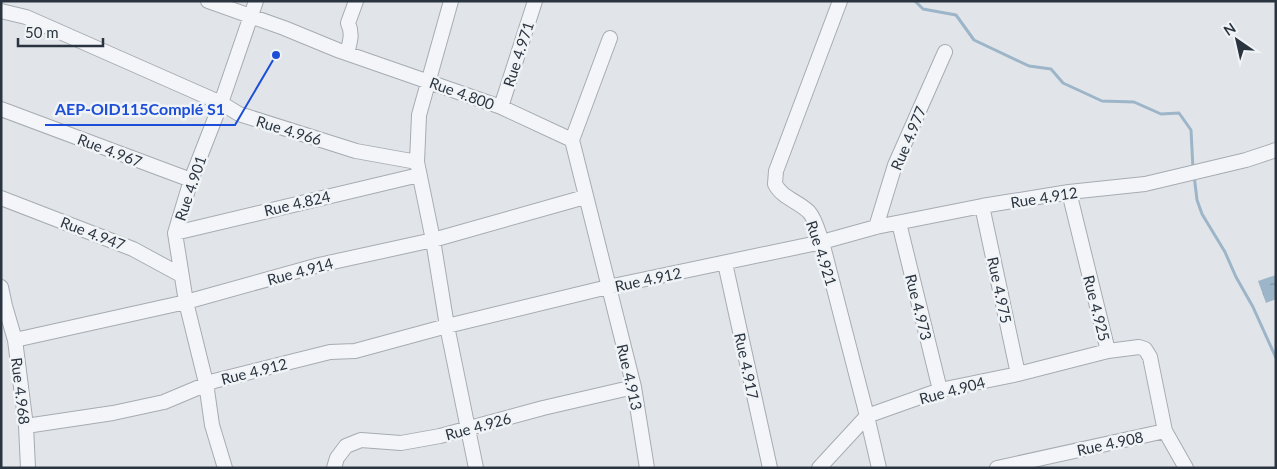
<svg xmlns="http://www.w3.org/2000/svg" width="1277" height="469" viewBox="0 0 1277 469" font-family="Lato,sans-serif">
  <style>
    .water { fill: url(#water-ripples) }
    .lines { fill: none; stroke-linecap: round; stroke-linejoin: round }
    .stream { stroke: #9db5c8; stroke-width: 3 }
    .street-casing { stroke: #a6acb3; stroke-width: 16 }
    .street { stroke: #f4f5f8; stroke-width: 14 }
    .labels { text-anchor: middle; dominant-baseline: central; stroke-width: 5; stroke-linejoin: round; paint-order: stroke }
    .street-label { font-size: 15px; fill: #2a3440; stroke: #f1f4f7 }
    .leader { fill: none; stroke: #1d4ed8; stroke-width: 2 }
    .callout-dot { fill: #1d4ed8; stroke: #f1f4f7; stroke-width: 2 }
    .callout-label { font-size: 16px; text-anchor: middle; font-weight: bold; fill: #1d4ed8; stroke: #f1f4f7; stroke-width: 5; stroke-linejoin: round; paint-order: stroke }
  </style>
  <defs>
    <pattern id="water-ripples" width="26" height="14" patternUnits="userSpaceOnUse" patternTransform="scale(1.25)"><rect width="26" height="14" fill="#9db5c8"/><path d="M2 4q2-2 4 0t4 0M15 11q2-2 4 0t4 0" fill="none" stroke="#8094a4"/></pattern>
  </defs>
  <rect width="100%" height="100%" fill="#e1e5e9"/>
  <!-- water -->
  <path class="water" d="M1276,275V299L1266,303L1258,281Z"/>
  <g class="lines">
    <!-- stream -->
    <path class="stream" d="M915,1L923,9L956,15L974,40L1029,66L1051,69L1063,83L1102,101L1134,102L1161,114L1179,113L1191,130L1193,169
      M1194,175L1197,200L1202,214L1225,252L1236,277L1253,307L1276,358"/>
    <!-- street casing -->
    <g class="street-casing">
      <path id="street" d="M208,1L284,28L340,51L501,107L572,140L634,387L647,468
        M451,1L419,115L417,162L433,240L447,326L476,468
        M840,1L776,171L775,184C782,198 798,201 809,212C816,220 818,232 822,242L867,416L879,468
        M1,11L26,17L221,103L239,114L356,151L417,162
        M347,53C350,42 353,34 348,23L356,1
        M501,107L535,1
        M1,109L191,180
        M572,140L610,38
        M1069,192L1108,351L1139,347L1145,349L1150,357L1165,431L1186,468
        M1,198L133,249L181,275
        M982,206L1018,374
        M899,223L940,390
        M876,227L895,165L945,52
        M175,233L419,175
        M725,263L770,468
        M1,287L5,306L15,340L26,426L28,468
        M15,340L186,302L319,265L433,240L585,197
        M26,426L113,413L164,402L214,381L330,352L355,351L447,326L608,287L822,242L876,227L982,206L1069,192L1145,184L1246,160L1276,150
        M225,468L212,425L206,383L186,302L175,233L191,180L221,103L256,1
        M334,468L337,458L346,446L361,440L401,443L440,436L543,408L634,387
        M819,468L867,416L940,390L1018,374L1108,351
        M997,468L1165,431"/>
    </g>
    <!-- street -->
    <use href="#street" class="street"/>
  </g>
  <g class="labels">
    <!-- street labels -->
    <g class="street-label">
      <text transform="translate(518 54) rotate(-72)">Rue 4.971</text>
      <text transform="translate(462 93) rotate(20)">Rue 4.800</text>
      <text transform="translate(289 130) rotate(17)">Rue 4.966</text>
      <text transform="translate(908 138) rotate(-67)">Rue 4.977</text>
      <text transform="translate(110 150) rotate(21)">Rue 4.967</text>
      <text transform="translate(190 188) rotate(-71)">Rue 4.901</text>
      <text transform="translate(1044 197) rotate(-9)">Rue 4.912</text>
      <text transform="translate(297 203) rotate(-13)">Rue 4.824</text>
      <text transform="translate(93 233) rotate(21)">Rue 4.947</text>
      <text transform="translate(822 253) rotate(72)">Rue 4.921</text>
      <text transform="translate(300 271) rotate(-15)">Rue 4.914</text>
      <text transform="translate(648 279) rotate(-12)">Rue 4.912</text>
      <text transform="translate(1000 290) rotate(78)">Rue 4.975</text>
      <text transform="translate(919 307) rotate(76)">Rue 4.973</text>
      <text transform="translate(1097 308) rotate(76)">Rue 4.925</text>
      <text transform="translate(747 366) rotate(78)">Rue 4.917</text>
      <text transform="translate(254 371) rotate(-14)">Rue 4.912</text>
      <text transform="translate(630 377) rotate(77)">Rue 4.913</text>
      <text transform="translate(952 390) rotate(-15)">Rue 4.904</text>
      <text transform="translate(21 391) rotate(83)">Rue 4.968</text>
      <text transform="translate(478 426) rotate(-15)">Rue 4.926</text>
      <text transform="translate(1110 443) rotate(-12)">Rue 4.908</text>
    </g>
  </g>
  <!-- callouts -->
  <path class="leader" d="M276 55L235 125H45"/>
  <circle class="callout-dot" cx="276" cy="55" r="5"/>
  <g class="callout-label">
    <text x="140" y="115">AEP-OID115Complé S1</text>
  </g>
  <!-- border -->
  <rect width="1277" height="469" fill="none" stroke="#2a3440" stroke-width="5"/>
  <!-- north arrow -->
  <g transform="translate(1237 40) rotate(326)" stroke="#f1f4f7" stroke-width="4" paint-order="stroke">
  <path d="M0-4L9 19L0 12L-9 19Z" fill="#2a3440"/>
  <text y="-8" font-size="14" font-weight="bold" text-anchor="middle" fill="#2a3440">N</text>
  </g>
  <!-- scale -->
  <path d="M18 38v8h85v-8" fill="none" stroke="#2a3440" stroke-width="2.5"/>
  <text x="25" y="38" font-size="15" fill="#2a3440" stroke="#f1f4f7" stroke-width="4" paint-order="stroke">50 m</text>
</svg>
